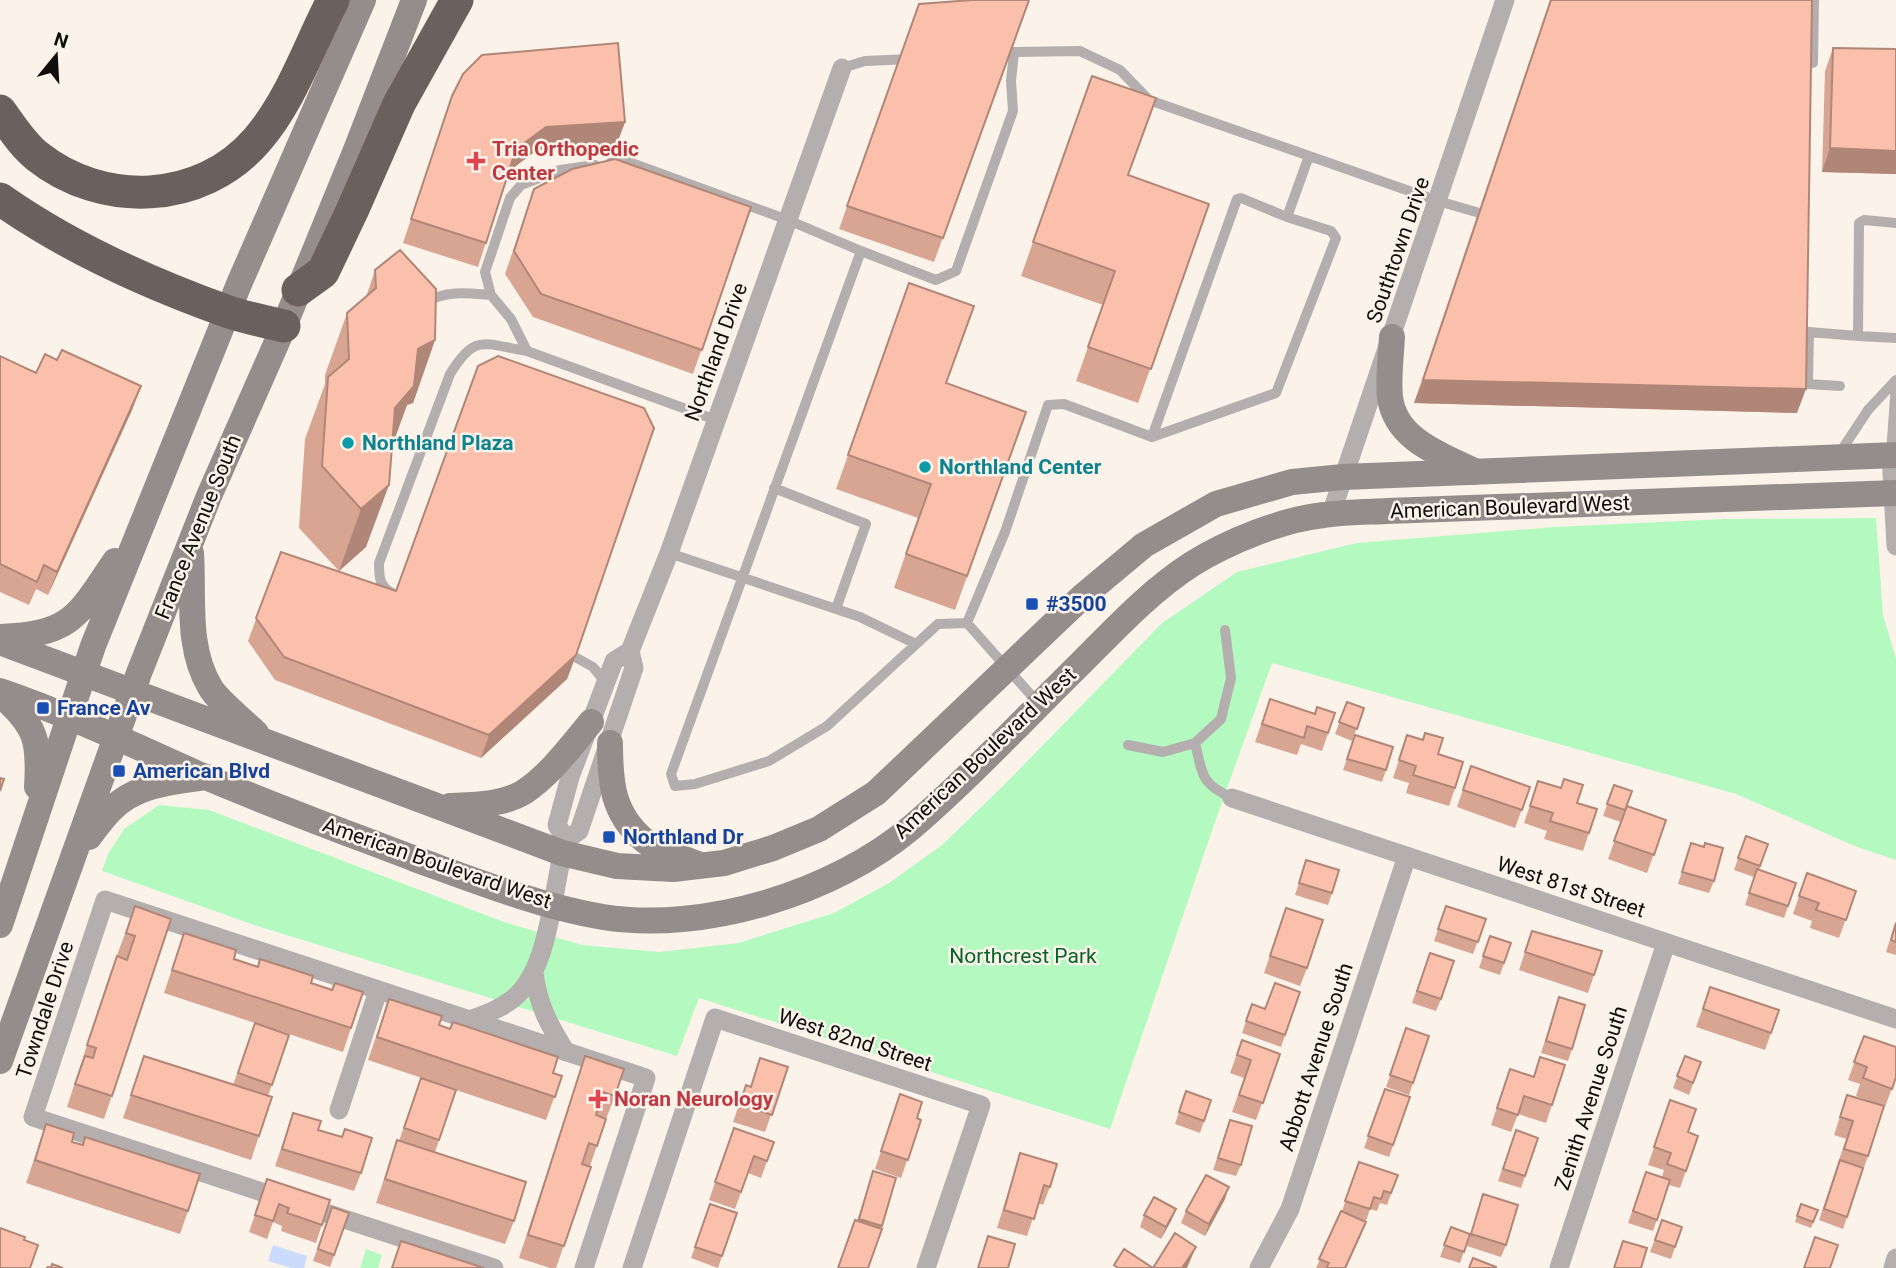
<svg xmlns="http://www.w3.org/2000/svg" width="1896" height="1268" viewBox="0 0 1896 1268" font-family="Roboto,sans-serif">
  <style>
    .green { fill: #b4fac0 }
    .water { fill: #cbdbfd }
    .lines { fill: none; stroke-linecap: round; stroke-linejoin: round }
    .lane { stroke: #b4aeae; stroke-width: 10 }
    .street { stroke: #b4aeae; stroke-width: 19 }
    .secondary { stroke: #958d8b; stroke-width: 26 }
    .highway { stroke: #6b605e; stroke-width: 33 }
    .wall { fill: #d8a593 }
    .shaded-wall { fill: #b08678 }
    .building { fill: #fbc0ab; stroke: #b08678; stroke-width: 2 }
    .health-dot { fill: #e0444e; stroke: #fbf3ea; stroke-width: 2.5 }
    .culture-dot { fill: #0f9aa8; stroke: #fbf3ea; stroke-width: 2.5 }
    .transit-dot { fill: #1a4fb4; stroke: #fbf3ea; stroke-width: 2.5 }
    .labels { text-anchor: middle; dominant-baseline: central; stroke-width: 5; stroke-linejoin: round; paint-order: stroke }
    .health-label { font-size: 21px; font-weight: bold; fill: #be3a42; stroke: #fbf3ea; text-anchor: start }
    .street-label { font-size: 21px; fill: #100e0a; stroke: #fbf3ea }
    .culture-label { font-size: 21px; font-weight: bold; fill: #0d838f; stroke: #fbf3ea; text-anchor: start }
    .transit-label { font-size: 21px; font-weight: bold; fill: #164399; stroke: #fbf3ea; text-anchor: start }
    .park-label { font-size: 21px; fill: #05652a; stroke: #fbf3ea }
  </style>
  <rect width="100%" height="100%" fill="#fbf3ea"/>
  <!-- green -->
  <path class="green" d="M1876,518L1883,615L1896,658V860L1857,847L1736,794L1272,663L1215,822L1110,1129L699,998L677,1056L254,925L102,871L108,854L124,829L159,805L209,810L504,922L582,945L659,952L738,943L834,913L889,883L942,845L1005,784L1162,623L1237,572L1356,543L1554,527L1723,519Z
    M366,1249L382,1255L378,1268H360Z"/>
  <!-- water -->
  <path class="water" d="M273,1245L307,1256L304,1268H291L268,1261Z"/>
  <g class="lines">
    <!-- lane -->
    <path class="lane" d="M1813,63L1814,0
      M842,68L865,61L911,59
      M610,163L626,161L788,220L861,251
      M595,165L560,170L521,185L510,198L485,272L491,295L511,319L527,351L716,420
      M1287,217L1309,156
      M1896,223L1864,220L1859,223L1858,336L1896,338
      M426,302C447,290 467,293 491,295
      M1840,386L1808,384L1809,332L1858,336
      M1839,454L1868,410L1896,380
      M1891,454L1896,383
      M774,488L866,524L836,609
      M669,553L860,617L916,644
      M394,594C379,587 379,577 379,563L450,374C475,333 483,344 527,351
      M967,623L1005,532L1048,405L1064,404L1152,437L1276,393L1336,238L1331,231L1287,217L1241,198L1237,199L1152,437
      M575,657L593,667L606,683
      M1039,704L967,623L938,624L827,726L769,761L695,784L675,786L671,774L861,251L936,280L956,271L1013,111L1011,81L1014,52L1080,51L1120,70L1149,100L1438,201L1490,216
      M1195,743C1203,775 1200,783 1232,798
      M1128,745L1163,752L1195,743L1221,719L1231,678L1225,630"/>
    <!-- street -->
    <path class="street" d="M1891,455L1896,546
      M1331,514L1505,0
      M1232,798L1896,1019
      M566,840L557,825L570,777L614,661L630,651
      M534,973C538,1005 549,1025 566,1052
      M469,1020C487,1014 508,1006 521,991C551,957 553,883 566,840L579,831L634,668L630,651L669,553L842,68
      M339,1110L378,991
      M494,1268L33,1117L105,900L646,1078L584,1268
      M632,1268L715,1018L981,1105L926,1268
      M1259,1268L1290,1209L1407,856
      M1559,1268L1666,943
      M1893,1268L1896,1258"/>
    <!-- secondary -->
    <path class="secondary" d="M1392,337C1391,356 1388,378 1390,397C1395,440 1442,455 1476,472
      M191,553C194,597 186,647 210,687C217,700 244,721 256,733
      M0,637C72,634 77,617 115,561
      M0,642L562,853L617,866L673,869L724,863L773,848L819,829L876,793L1083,596L1144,545L1216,504L1292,482L1343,477L1896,455
      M0,691C67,714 131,744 196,773C268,804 342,831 415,859C476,881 539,906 603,917C704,933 834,893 912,827C971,776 1025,718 1081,663C1116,628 1150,591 1192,564C1227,542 1283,519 1324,515C1345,512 1366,512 1387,511L1896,493
      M1,695C36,726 40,740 37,787
      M610,743C610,782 612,814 645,841C658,851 684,858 700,865
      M450,806C473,805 503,805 524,792C550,775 571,746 591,722
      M89,837C96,828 102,819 110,811C135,784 173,782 207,777
      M0,925L93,646L239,284L363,0
      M0,1061L139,673L209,496L284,326L356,150L414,0"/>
    <!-- highway -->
    <path class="highway" d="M0,111C11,126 22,144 37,156C102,208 201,205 257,140C291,101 309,46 333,0
      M0,199C68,247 148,283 226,311C245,318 265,321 284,326
      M298,290L323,272L352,211L399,104L457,0"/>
  </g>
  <!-- wall -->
  <path class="wall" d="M1029,0L934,262L839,229L919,4Z
    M1550,0H1812L1797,413L1414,403Z
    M1833,48L1896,49V174L1822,172L1825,71Z
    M1092,76L1128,175L1209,204L1138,403L1076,381L1103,305L1021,276Z
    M452,96L625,122L616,146L537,150L509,171L478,267L403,243Z
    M534,189L751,207L693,374L533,317L505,274Z
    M375,270L435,340L413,403L407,405L392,447L366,547L339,571L299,528L305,439L325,384V375L347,313L366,297Z
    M909,283L946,383L1026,412L955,610L894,588L918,518L836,489Z
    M0,356L36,373L57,360L141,386L132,410L48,595L36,589L29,605L0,592Z
    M281,552L576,655L567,679L481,758L275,680L248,641Z
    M1270,699L1314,714L1335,713L1322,751L1301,744L1297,755L1255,742Z
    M1347,702L1364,708L1352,741L1335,734Z
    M1355,735L1386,770L1382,782L1343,770Z
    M1407,735L1438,754L1455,788L1449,806L1406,793L1409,783L1393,778Z
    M1471,766L1530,787L1515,828L1457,807Z
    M1538,781L1577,803L1589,833L1583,851L1544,839L1547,831L1524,823Z
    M1614,785L1632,791L1621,822L1603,816Z
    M1627,806L1666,820L1647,873L1608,859Z
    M1746,836L1768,844L1759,870L1796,883L1784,918L1745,905L1754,877L1734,870Z
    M1691,843L1714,881L1709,893L1678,884Z
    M1306,860L1332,893L1328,905L1295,895Z
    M1807,873L1856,891L1839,938L1810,928L1812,921L1793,914Z
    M135,906L171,919L104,1119L67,1107L108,980Z
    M1446,906L1486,919L1473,954L1434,941Z
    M1286,908L1307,968L1300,986L1264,973Z
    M1896,921V955L1886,952Z
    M1532,931L1594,975L1588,993L1519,970Z
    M184,933L234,959L311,983L351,1028L343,1052L274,1029L289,1035L268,1096L259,1136L251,1160L123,1118L144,1056L233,1085L255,1023L164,993Z
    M1490,936L1511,943L1500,975L1479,968Z
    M1430,953L1441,999L1436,1011L1412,1003Z
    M1710,987L1771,1033L1765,1050L1696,1027Z
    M1300,992L1281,1047L1242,1033L1252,1004L1265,1009Z
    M1559,997L1572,1049L1568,1061L1541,1053Z
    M389,999L439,1025L562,1076L546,1120L456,1090L435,1152L514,1221L505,1244L376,1203L397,1140L399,1141L421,1078L443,1085L368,1060Z
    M1406,1028L1429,1036L1409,1095L1386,1087Z
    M1864,1036L1896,1077L1885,1107L1856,1096L1860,1084L1848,1080Z
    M1242,1040L1280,1054L1256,1120L1232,1112L1244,1078L1230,1073Z
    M585,1056L615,1096L606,1119L590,1166L591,1167L556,1268H550L519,1258Z
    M1685,1056L1701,1062L1689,1095L1673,1088Z
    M1540,1057L1552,1105L1546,1123L1518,1114L1511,1132L1491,1125L1510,1069L1533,1077Z
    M788,1067L765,1132L733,1122L746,1085L750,1086Z
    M1385,1089L1410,1097L1389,1157L1364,1148Z
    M1186,1091L1211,1100L1200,1133L1175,1124Z
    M1847,1095L1868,1156L1843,1229L1819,1220L1846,1139L1834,1135Z
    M1670,1100L1688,1132L1698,1136L1680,1188L1669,1185L1653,1231L1628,1223L1646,1172L1662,1177L1664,1170L1648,1165Z
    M894,1112L921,1120L901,1178L875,1169Z
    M293,1113L318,1130L361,1173L354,1191L275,1166Z
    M1230,1120L1241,1165L1236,1176L1213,1170Z
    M46,1124L72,1142L188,1211L180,1234L26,1183Z
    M734,1128L774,1142L761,1178L748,1173L735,1209L709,1200Z
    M1516,1130L1538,1138L1521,1188L1498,1181Z
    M1020,1153L1050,1187L1043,1205L1038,1203L1027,1236L997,1228Z
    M1359,1162L1398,1175L1387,1205L1380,1203L1377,1211L1370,1209L1366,1221L1360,1219L1366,1222L1359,1239L1346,1268H1316L1342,1211Z
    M873,1171L896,1178L881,1229L857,1221Z
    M267,1179L330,1200L316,1243L281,1231L282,1226L273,1222L267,1239L249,1232Z
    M1483,1194L1506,1245L1501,1257L1467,1246Z
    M1225,1199L1205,1236L1181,1223L1186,1211Z
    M710,1204L737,1213L718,1268L691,1258Z
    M1801,1204L1818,1210L1811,1228L1795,1222Z
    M332,1207L349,1213L330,1267L313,1261Z
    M1176,1209L1171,1221L1161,1239L1140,1227L1144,1215Z
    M1662,1220L1675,1247L1671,1259L1650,1252Z
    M1451,1227L1470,1234L1460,1263L1440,1257Z"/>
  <!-- shaded-wall -->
  <path class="shaded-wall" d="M625,122L616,146L537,150L508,172L516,149L546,127Z
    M1830,148L1896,151V174L1822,172Z
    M435,340L413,403L407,405L391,448L395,408L418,349Z
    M1423,380L1806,389L1797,413L1414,403Z
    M141,386L132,410L48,595L57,572Z
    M389,485L366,547L339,571L361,509Z
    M576,655L567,679L481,758L489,735Z
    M1229,1187L1225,1199L1205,1236L1209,1224Z
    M1176,1209L1171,1221L1161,1239L1166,1227Z
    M1366,1222L1359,1239L1346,1268H1345Z
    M1196,1247L1187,1268H1182Z"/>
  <!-- building -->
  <path class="building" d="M972,0H1029L943,238L847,206L919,4Z
    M1551,0H1812L1806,389L1423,380Z
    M618,43L625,122L546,127L516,149L486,243L411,219L452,96L463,74L482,55Z
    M1833,48L1896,49V151L1830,148Z
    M1092,76L1156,98L1128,175L1209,204L1151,369L1088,347L1115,271L1033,242Z
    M615,159L751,207L702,350L541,294L514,251L534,189L572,169Z
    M400,250L436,289L435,340L418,349L414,386L395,408L389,485L361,509L322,466L328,377L349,359L347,313L376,288L375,270Z
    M909,283L974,306L946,383L1026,412L967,576L906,554L931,484L848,455Z
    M62,350L141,386L57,572L44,565L37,582L0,564V356L36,373L45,354L57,360Z
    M498,356L644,408L654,428L576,655L489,735L284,657L256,618L281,552L396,591L478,366Z
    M1270,699L1315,714L1317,707L1335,713L1328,733L1307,726L1304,738L1262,724Z
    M1347,702L1364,708L1357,729L1339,722Z
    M1425,733L1443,738L1438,754L1463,762L1455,788L1413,775L1416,766L1399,760L1407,735L1423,740Z
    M1355,735L1393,747L1386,770L1347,759Z
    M1471,766L1530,787L1522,810L1463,790Z
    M0,778L4,779L0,791Z
    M1564,779L1583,785L1577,803L1597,809L1589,833L1550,821L1553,813L1530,806L1538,781L1561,788Z
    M1614,785L1632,791L1625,810L1607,804Z
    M1627,806L1666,820L1654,855L1614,841Z
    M1746,836L1768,844L1760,866L1738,858Z
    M1691,843L1704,847L1705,843L1723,848L1714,881L1682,872Z
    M1306,860L1339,870L1332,893L1299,883Z
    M1757,869L1796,883L1788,906L1749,893Z
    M1807,873L1856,891L1846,920L1816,910L1819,903L1799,896Z
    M135,906L171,919L112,1096L75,1084L85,1056L93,1058L96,1048L87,1045L117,956L127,960L135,936L126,933Z
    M1446,906L1486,919L1478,942L1438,929Z
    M1286,908L1323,920L1307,968L1270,956Z
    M1896,923V942L1891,940Z
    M1532,931L1602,951L1594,975L1525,952Z
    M184,933L236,950L234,959L258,967L260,959L313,976L311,983L332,990L335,983L363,992L351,1028L172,970Z
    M1490,936L1511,943L1504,963L1483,956Z
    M1430,953L1454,961L1441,999L1417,991Z
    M1275,983L1300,992L1285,1035L1246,1021L1252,1004L1265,1009Z
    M1710,987L1779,1010L1771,1033L1703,1009Z
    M1559,997L1585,1005L1572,1049L1546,1041Z
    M389,999L442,1016L439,1025L450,1029L453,1022L558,1057L553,1073L562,1076L555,1097L377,1037Z
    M255,1023L289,1035L272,1085L238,1073Z
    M1406,1028L1429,1036L1413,1083L1390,1075Z
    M1864,1036L1896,1047V1077L1892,1089L1863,1078L1867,1067L1854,1062Z
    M1242,1040L1280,1054L1263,1103L1239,1095L1251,1060L1237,1055Z
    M144,1056L272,1097L259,1136L131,1095Z
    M585,1056L624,1069L615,1096L603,1092L596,1115L606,1119L597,1146L589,1143L582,1164L591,1167L564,1246L528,1235Z
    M1685,1056L1701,1062L1693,1083L1677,1076Z
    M1540,1057L1565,1065L1552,1105L1524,1096L1518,1115L1497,1108L1510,1069L1534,1077Z
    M760,1058L788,1067L772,1115L740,1104L746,1085L751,1087Z
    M421,1078L456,1090L439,1140L404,1128Z
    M1385,1089L1410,1097L1393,1145L1368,1136Z
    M1186,1091L1211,1100L1204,1121L1179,1112Z
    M900,1094L922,1102L917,1118L921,1120L908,1160L881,1151Z
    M1847,1095L1884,1106L1868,1156L1844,1149L1853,1121L1840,1117Z
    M1670,1100L1696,1109L1688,1132L1698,1136L1686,1171L1667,1164L1671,1153L1654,1147Z
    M293,1113L321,1121L318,1130L342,1137L345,1129L372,1138L361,1173L282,1149Z
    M1230,1120L1252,1126L1241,1165L1218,1158Z
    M46,1124L74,1133L72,1142L83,1145L85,1137L200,1174L188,1211L35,1160Z
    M734,1128L774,1142L767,1161L754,1156L741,1192L715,1182Z
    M1516,1130L1538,1138L1525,1176L1503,1169Z
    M397,1140L526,1182L514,1221L385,1179Z
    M1020,1153L1057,1164L1050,1187L1044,1185L1034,1219L1004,1210Z
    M1840,1160L1863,1168L1847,1217L1824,1209Z
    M1359,1162L1398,1175L1391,1193L1384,1191L1381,1199L1374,1197L1370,1209L1345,1201Z
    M873,1171L896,1178L882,1226L859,1219Z
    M1646,1172L1670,1180L1657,1220L1633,1211Z
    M1206,1175L1229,1187L1209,1224L1186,1211Z
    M267,1179L330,1200L322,1225L287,1213L289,1208L279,1204L273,1221L255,1215Z
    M1483,1194L1518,1205L1506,1245L1471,1234Z
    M1154,1197L1176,1209L1166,1227L1144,1215Z
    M710,1204L737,1213L722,1256L695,1247Z
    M1801,1204L1818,1210L1813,1222L1797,1216Z
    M332,1207L349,1213L334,1255L318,1249Z
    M1341,1211L1366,1222L1345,1268H1326L1329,1263L1319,1259Z
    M855,1220L882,1229L868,1268H838Z
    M1662,1220L1682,1227L1675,1247L1655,1240Z
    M1451,1227L1470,1234L1464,1252L1444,1245Z
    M0,1228L25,1237L24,1240L38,1245L30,1268H0Z
    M1175,1233L1196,1247L1182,1268H1118L1114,1265L1124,1249L1153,1268Z
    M988,1236L1015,1244L1008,1268H978Z
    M1815,1237L1838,1245L1830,1268H1804Z
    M401,1241L484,1268H392Z
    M1623,1241L1647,1248L1641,1268H1614Z
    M1473,1258L1496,1267V1268H1469Z
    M52,1264L63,1268H47L48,1267L51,1268Z"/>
  <!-- markers -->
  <g class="health-dot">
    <path d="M472.5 150.5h7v7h7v7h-7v7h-7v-7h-7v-7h7z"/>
    <path d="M594.5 1088.5h7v7h7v7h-7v7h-7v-7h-7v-7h7z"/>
  </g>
  <g class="culture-dot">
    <circle cx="348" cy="443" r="7"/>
    <circle cx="925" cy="467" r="7"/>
  </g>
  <g class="transit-dot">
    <rect x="1025" y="597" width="14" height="14" rx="3.5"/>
    <rect x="36" y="701" width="14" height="14" rx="3.5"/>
    <rect x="112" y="764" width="14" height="14" rx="3.5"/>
    <rect x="602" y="830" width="14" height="14" rx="3.5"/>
  </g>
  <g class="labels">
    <!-- health labels -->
    <g class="health-label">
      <text x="492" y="149">Tria Orthopedic<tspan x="492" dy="24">Center</tspan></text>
      <text x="614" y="1099">Noran Neurology</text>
    </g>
    <!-- street labels -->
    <g class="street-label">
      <text transform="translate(1398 250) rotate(-71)">Southtown Drive</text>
      <text transform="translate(716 352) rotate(-70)">Northland Drive</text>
      <text transform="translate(1510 507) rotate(-2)">American Boulevard West</text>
      <text transform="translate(198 527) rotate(-68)">France Avenue South</text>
      <text transform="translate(985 753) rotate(-43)">American Boulevard West</text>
      <text transform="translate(437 863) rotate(19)">American Boulevard West</text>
      <text transform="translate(1571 887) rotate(18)">West 81st Street</text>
      <text transform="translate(45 1010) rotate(-72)">Towndale Drive</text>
      <text transform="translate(855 1040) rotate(18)">West 82nd Street</text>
      <text transform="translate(1316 1057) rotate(-72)">Abbott Avenue South</text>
      <text transform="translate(1591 1098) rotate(-72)">Zenith Avenue South</text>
    </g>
    <!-- culture labels -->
    <g class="culture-label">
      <text x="362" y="443">Northland Plaza</text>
      <text x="939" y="467">Northland Center</text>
    </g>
    <!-- transit labels -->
    <g class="transit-label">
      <text x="1046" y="604">#3500</text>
      <text x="57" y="708">France Av</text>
      <text x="133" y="771">American Blvd</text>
      <text x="623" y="837">Northland Dr</text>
    </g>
    <!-- park labels -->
    <g class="park-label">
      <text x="1023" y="956">Northcrest Park</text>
    </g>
  </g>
  <!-- north arrow -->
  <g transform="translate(56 56) rotate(18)" stroke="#fbf3ea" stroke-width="5" paint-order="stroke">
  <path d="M0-5L12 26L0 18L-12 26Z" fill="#100e0a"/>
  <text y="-10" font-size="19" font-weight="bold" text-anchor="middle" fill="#100e0a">N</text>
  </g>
</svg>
